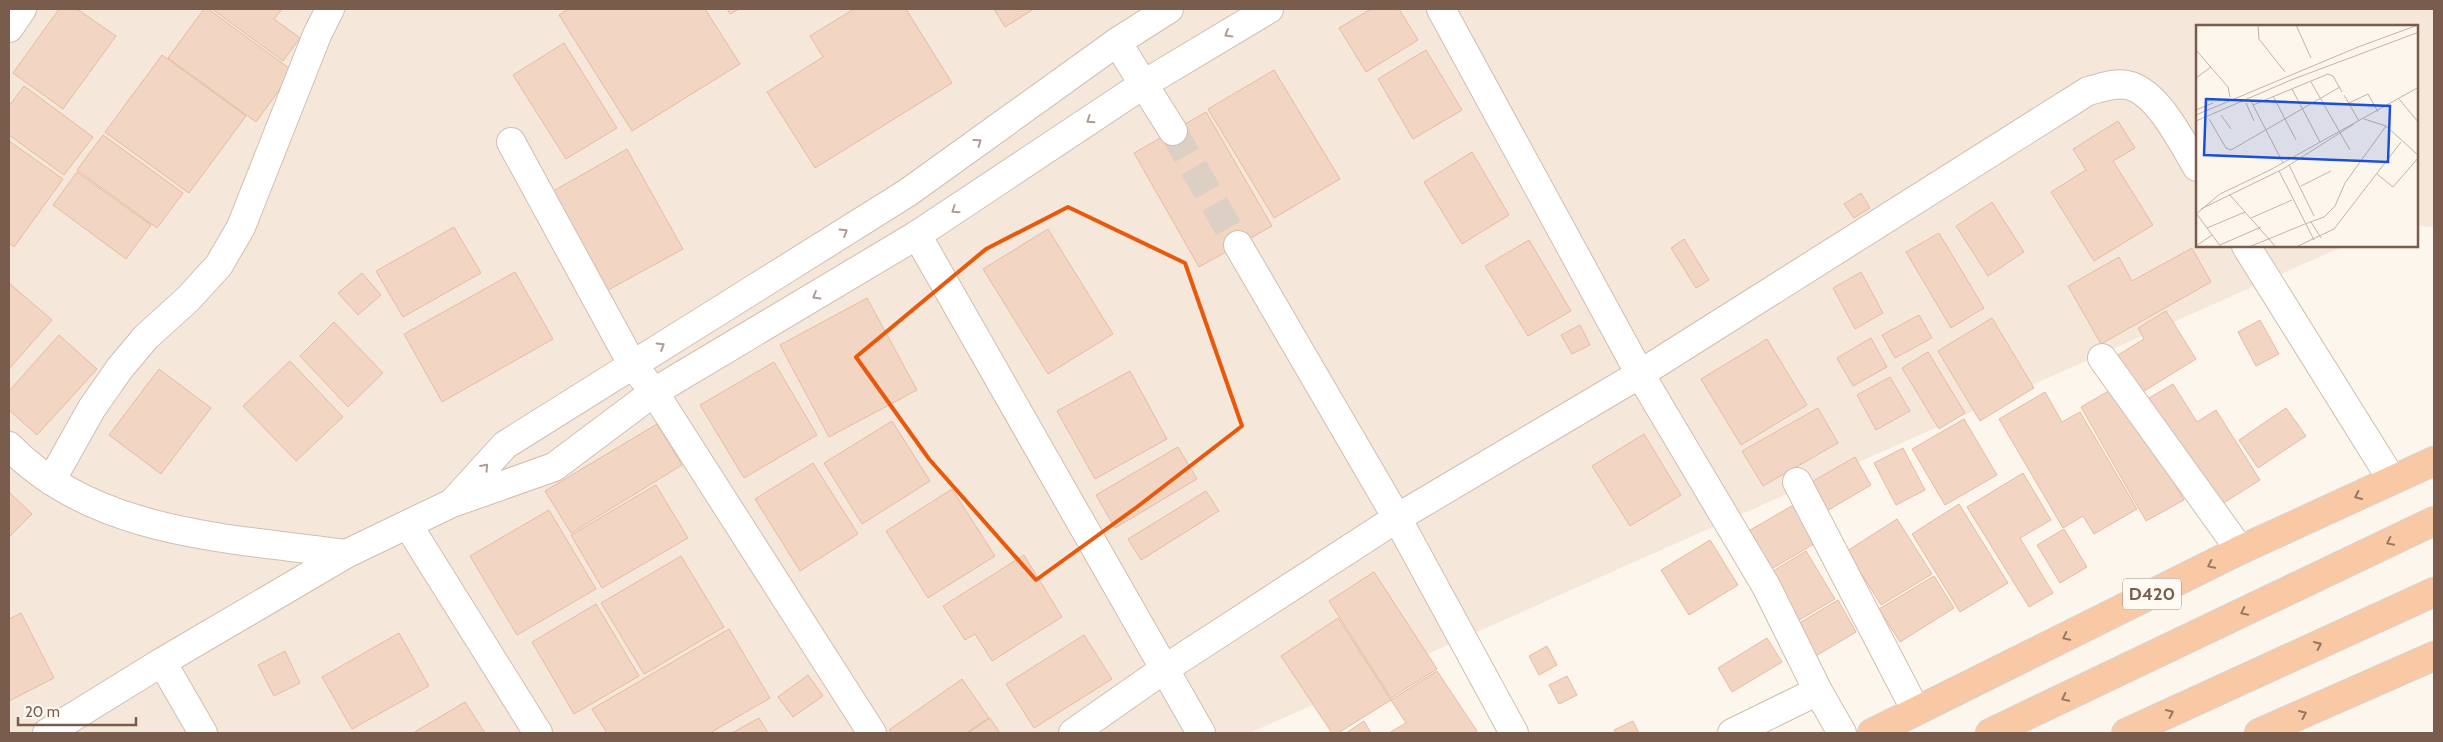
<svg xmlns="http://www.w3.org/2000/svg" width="2443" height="742" viewBox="0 0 2443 742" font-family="Cabin,sans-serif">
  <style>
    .residential { fill: #f5e8da }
    .building { fill: #f3d5c3; stroke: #e6bba3 }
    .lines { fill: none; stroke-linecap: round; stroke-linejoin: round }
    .minor-tunnel { stroke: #dcd0c4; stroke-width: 28; stroke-dasharray: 28 14; stroke-linecap: butt }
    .minor-casing { stroke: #d1beb0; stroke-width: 30 }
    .tertiary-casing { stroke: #d1beb0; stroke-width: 30 }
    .trunk-casing { stroke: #dad1cd; stroke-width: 30 }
    .minor { stroke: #fff; stroke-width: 28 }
    .tertiary { stroke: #fff; stroke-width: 28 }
    .trunk { stroke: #f9c8a4; stroke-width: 28 }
    .oneway { stroke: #af9d94 }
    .oneway2 { stroke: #9a7763 }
    .marked { fill: none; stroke: #e8590c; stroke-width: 4; stroke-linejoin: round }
    .labels { text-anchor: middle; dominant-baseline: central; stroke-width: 4.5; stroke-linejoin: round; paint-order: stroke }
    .shield { fill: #fffaf3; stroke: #a28b7f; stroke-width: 1 }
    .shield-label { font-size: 18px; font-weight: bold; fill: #7a5c4d }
    .inset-road { fill: none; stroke: #c5b3a7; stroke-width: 1 }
    .view { fill: #1d4ed8; fill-opacity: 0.15; stroke: #1d4ed8; stroke-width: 2.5 }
    .inset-edge { fill: none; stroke: #7a5c4d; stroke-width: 2.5 }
  </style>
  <rect width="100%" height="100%" fill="#fdf6ec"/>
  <!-- residential -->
  <path class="residential" d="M9,9H2434V227L2417,226V26H2197V246H2344L1250,733H9Z"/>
  <!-- building -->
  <path class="building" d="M59,9H77L116,36L63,109L13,73Z
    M204,9H208L293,71L256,122L168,58Z
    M212,9H282L274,19L300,38L283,61Z
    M568,9H705L740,64L632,131L559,15Z
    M727,9H739L730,14Z
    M854,9H906L952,83L815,168L767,92L823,57L810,36Z
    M994,9H1034L1005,27Z
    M1371,9H1399L1418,40L1366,72L1339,28Z
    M564,43L617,128L566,159L513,75Z
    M1426,50L1462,110L1413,139L1378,79Z
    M162,55L246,116L189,193L105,132Z
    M1274,70L1340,179L1274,218L1208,109Z
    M24,86L93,137L64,175L9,135V106Z
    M1206,112L1272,226L1199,267L1134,153Z
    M2118,121L2135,148L2113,161L2153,225L2094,261L2051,192L2086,170L2073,149Z
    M103,135L183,193L157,228L77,170Z
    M9,141L63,179L14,247L9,243Z
    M627,149L683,249L599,295L543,197Z
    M1472,152L1509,215L1462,244L1424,182Z
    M77,172L151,225L126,259L53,205Z
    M1861,193L1870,208L1854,218L1844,204Z
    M1992,202L2024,252L1988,276L1956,226Z
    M454,227L481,273L403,317L376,271Z
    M1048,229L1113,334L1048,374L983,269Z
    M1939,233L1984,308L1951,328L1906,252Z
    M1684,239L1709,280L1696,288L1671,248Z
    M1529,240L1571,311L1528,336L1485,266Z
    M2192,248L2211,282L2101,344L2068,286L2119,257L2132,281Z
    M515,272L553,339L442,402L404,334Z
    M1861,272L1883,313L1855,329L1833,288Z
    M362,273L381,295L358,315L338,293Z
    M9,283L52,320L9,369Z
    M867,298L917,390L829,437L780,345Z
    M2166,311L2196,359L2141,393L2118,355L2144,339L2138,328Z
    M1919,315L1932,338L1895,358L1882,335Z
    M1992,318L2034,388L1980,421L1938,351Z
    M2260,320L2279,354L2256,366L2238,332Z
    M334,322L383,373L348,407L300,356Z
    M1580,325L1590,345L1572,354L1561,335Z
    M59,335L97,369L37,435L9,410V391Z
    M1871,338L1887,367L1853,386L1837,358Z
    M1767,339L1807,405L1741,445L1701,379Z
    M1928,352L1965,413L1939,429L1902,368Z
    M290,361L343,417L296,461L243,406Z
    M774,362L817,435L744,478L700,405Z
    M159,369L211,408L161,474L109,435Z
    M1130,371L1167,439L1095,479L1057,411Z
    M1890,377L1910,411L1876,430L1857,395Z
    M2173,384L2197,422L2216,410L2260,480L2217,507L2149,398Z
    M2119,385L2184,500L2146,521L2081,407Z
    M2045,392L2062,422L2080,412L2137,509L2094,534L2083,516L2063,528L1999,419Z
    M1818,408L1838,443L1763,486L1742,451Z
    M2286,408L2306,436L2258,468L2239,440Z
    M1964,419L1997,475L1945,505L1912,449Z
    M892,421L930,481L862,524L824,463Z
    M657,424L682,465L571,533L545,491Z
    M1644,434L1681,495L1630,526L1592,466Z
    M1178,447L1197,479L1115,528L1096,495Z
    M1903,448L1925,490L1896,505L1874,463Z
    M1855,457L1871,485L1825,512L1808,484Z
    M813,463L858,534L800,571L755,499Z
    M2023,473L2051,520L2020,538L2053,593L2029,607L1967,507Z
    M656,485L688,538L602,588L571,535Z
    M952,489L995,556L928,598L886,531Z
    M1206,491L1219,511L1141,560L1128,539Z
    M9,492L32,514L9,537Z
    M1797,503L1819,541L1768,571L1745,533Z
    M1959,504L2008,583L1960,612L1912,534Z
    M549,510L596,589L517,635L470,556Z
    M1897,519L1932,574L1881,605L1847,551Z
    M2064,529L2087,567L2060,583L2037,545Z
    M1710,540L1738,585L1689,615L1661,570Z
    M1806,551L1835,599L1794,623L1765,576Z
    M1024,555L1062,617L992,661L975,634L965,640L943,606Z
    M681,556L724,627L644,674L601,603Z
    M1374,572L1437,669L1391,698L1329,601Z
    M1934,576L1954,608L1900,642L1879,609Z
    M1838,600L1856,632L1814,657L1796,625Z
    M596,604L639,676L574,714L532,642Z
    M21,613L54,678L9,701V619Z
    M1338,618L1391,700L1338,733H1332L1281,656Z
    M729,629L770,698L710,733H607L592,709Z
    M399,633L429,686L352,729L322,677Z
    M1084,635L1112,679L1034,728L1006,684Z
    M1767,638L1782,662L1732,692L1718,668Z
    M1547,646L1557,665L1539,675L1529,656Z
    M285,651L300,683L274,696L258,665Z
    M1437,671L1477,731L1474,733H1389L1406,723L1391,700Z
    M808,675L823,696L793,717L778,697Z
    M1567,676L1577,695L1559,704L1549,685Z
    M962,679L989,718L966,733H891L889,730Z
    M465,702L485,733H413Z
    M759,718L768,733H732Z
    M990,718L1000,733H968Z
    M1364,721L1371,733H1346Z
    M1633,721L1639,733H1616L1614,730Z"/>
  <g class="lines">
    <!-- minor-tunnel -->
    <path class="minor-tunnel" d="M1173,131L1238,245"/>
    <!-- minor casing -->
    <g class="minor-casing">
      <path id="minor" d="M1441,9L1640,374L1766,586L1818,691L1842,733
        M9,28L22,9
        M1117,42L1173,131
        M511,142L632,364L654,392L872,733
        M917,235L1201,733
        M1238,245L1397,518L1514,733
        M2246,246L2392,480
        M2102,358L2240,550
        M9,446C95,535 231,538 346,554
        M51,481L92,408L120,368L146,337L188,299L219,265L241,227L317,35L330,9
        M1797,482L1916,711
        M408,525L538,733
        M162,662L203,733
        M1073,733L1163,670L1397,518L1640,374L2088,91C2101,88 2117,81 2131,86C2159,95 2182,142 2197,167
        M1732,733L1818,691"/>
    </g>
    <!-- tertiary casing -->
    <g class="tertiary-casing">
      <path id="tertiary" d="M455,500L505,445L907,193L1117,42L1169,9
        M47,733L162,662L346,554L452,503L554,467L654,392L917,235L1144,84L1269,9"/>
    </g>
    <!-- trunk casing -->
    <g class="trunk-casing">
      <path id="trunk" d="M1872,733L2240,550L2434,461
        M1990,733L2434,521
        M2126,733L2434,592
        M2259,733L2434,656"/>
    </g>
    <!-- minor -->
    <use href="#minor" class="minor"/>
    <!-- tertiary -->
    <use href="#tertiary" class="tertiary"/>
    <!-- trunk -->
    <use href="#trunk" class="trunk"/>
  </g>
  <!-- one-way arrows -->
  <defs><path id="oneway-chevron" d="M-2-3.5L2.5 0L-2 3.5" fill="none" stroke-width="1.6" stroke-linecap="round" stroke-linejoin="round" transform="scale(1.25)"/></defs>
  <g class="oneway">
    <use href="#oneway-chevron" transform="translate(1228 34) rotate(149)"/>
    <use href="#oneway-chevron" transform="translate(1090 120) rotate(146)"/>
    <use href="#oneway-chevron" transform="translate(978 142) rotate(-36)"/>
    <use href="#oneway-chevron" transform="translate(955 210) rotate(146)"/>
    <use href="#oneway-chevron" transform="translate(844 232) rotate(-32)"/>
    <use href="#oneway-chevron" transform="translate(816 296) rotate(149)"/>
    <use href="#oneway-chevron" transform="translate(661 346) rotate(-32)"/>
    <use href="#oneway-chevron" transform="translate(485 467) rotate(-48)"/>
  </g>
  <g class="oneway2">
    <use href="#oneway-chevron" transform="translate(2358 496) rotate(155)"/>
    <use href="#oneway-chevron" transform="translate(2390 542) rotate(154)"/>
    <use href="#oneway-chevron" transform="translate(2211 565) rotate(154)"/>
    <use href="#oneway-chevron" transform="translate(2244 612) rotate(154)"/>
    <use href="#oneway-chevron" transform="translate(2066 637) rotate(154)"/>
    <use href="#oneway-chevron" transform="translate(2318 645) rotate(-25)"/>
    <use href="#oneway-chevron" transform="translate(2065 698) rotate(154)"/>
    <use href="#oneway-chevron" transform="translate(2170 713) rotate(-25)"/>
    <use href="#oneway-chevron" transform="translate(2303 714) rotate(-24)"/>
  </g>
  <!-- marked area -->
  <path class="marked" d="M1068,207L1185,263L1242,426L1137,507L1036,580L929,459L856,357L986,249Z"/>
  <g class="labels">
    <!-- shield labels -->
    <rect class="shield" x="2123" y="578.5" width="58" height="31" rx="4"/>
    <g class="shield-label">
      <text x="2152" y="594">D420</text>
    </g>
  </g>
  <!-- overview -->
  <g transform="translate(2196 25)">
    <rect width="222" height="222" fill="#fdf6ec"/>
    <path class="inset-road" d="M62,0L63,14L89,47M100,0L115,33M0,25L32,62L34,72M0,53L15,42M115,57L154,125M96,64L124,117M148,70L163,96M77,71L100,115M203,74L223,98M55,76L87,138M50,78L58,96M153,78L172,69L182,87M57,80L132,49L137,51L146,67M0,85L17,78M0,90L162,22L222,0M25,90L35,104M13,94L30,123L35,125L144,62M168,94L190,101L223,131M0,96L95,55L223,7M93,140L118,191M83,146L118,215M181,149L197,162L223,132M105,161L135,146M33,169L80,222M5,184L87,144L158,99M0,188L25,222M0,189L24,169L74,145L223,62M55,193L96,175M115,197L125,213M109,199L128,192L139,181L149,158L190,101M11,203L49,187M24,220L65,202M0,221L16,210M53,222L109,199M100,222L138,204L205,117"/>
    <path class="view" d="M10,74L194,81L192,137L8,130Z"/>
    <rect width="222" height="222" class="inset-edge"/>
  </g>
  <!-- border -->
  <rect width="2443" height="742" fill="none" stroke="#7a5c4d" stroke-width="20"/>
  <!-- scale -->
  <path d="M18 717v8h118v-8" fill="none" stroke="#7a5c4d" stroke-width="2.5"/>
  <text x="25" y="717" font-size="15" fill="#7a5c4d" stroke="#fffaf3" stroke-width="4" paint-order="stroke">20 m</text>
</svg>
